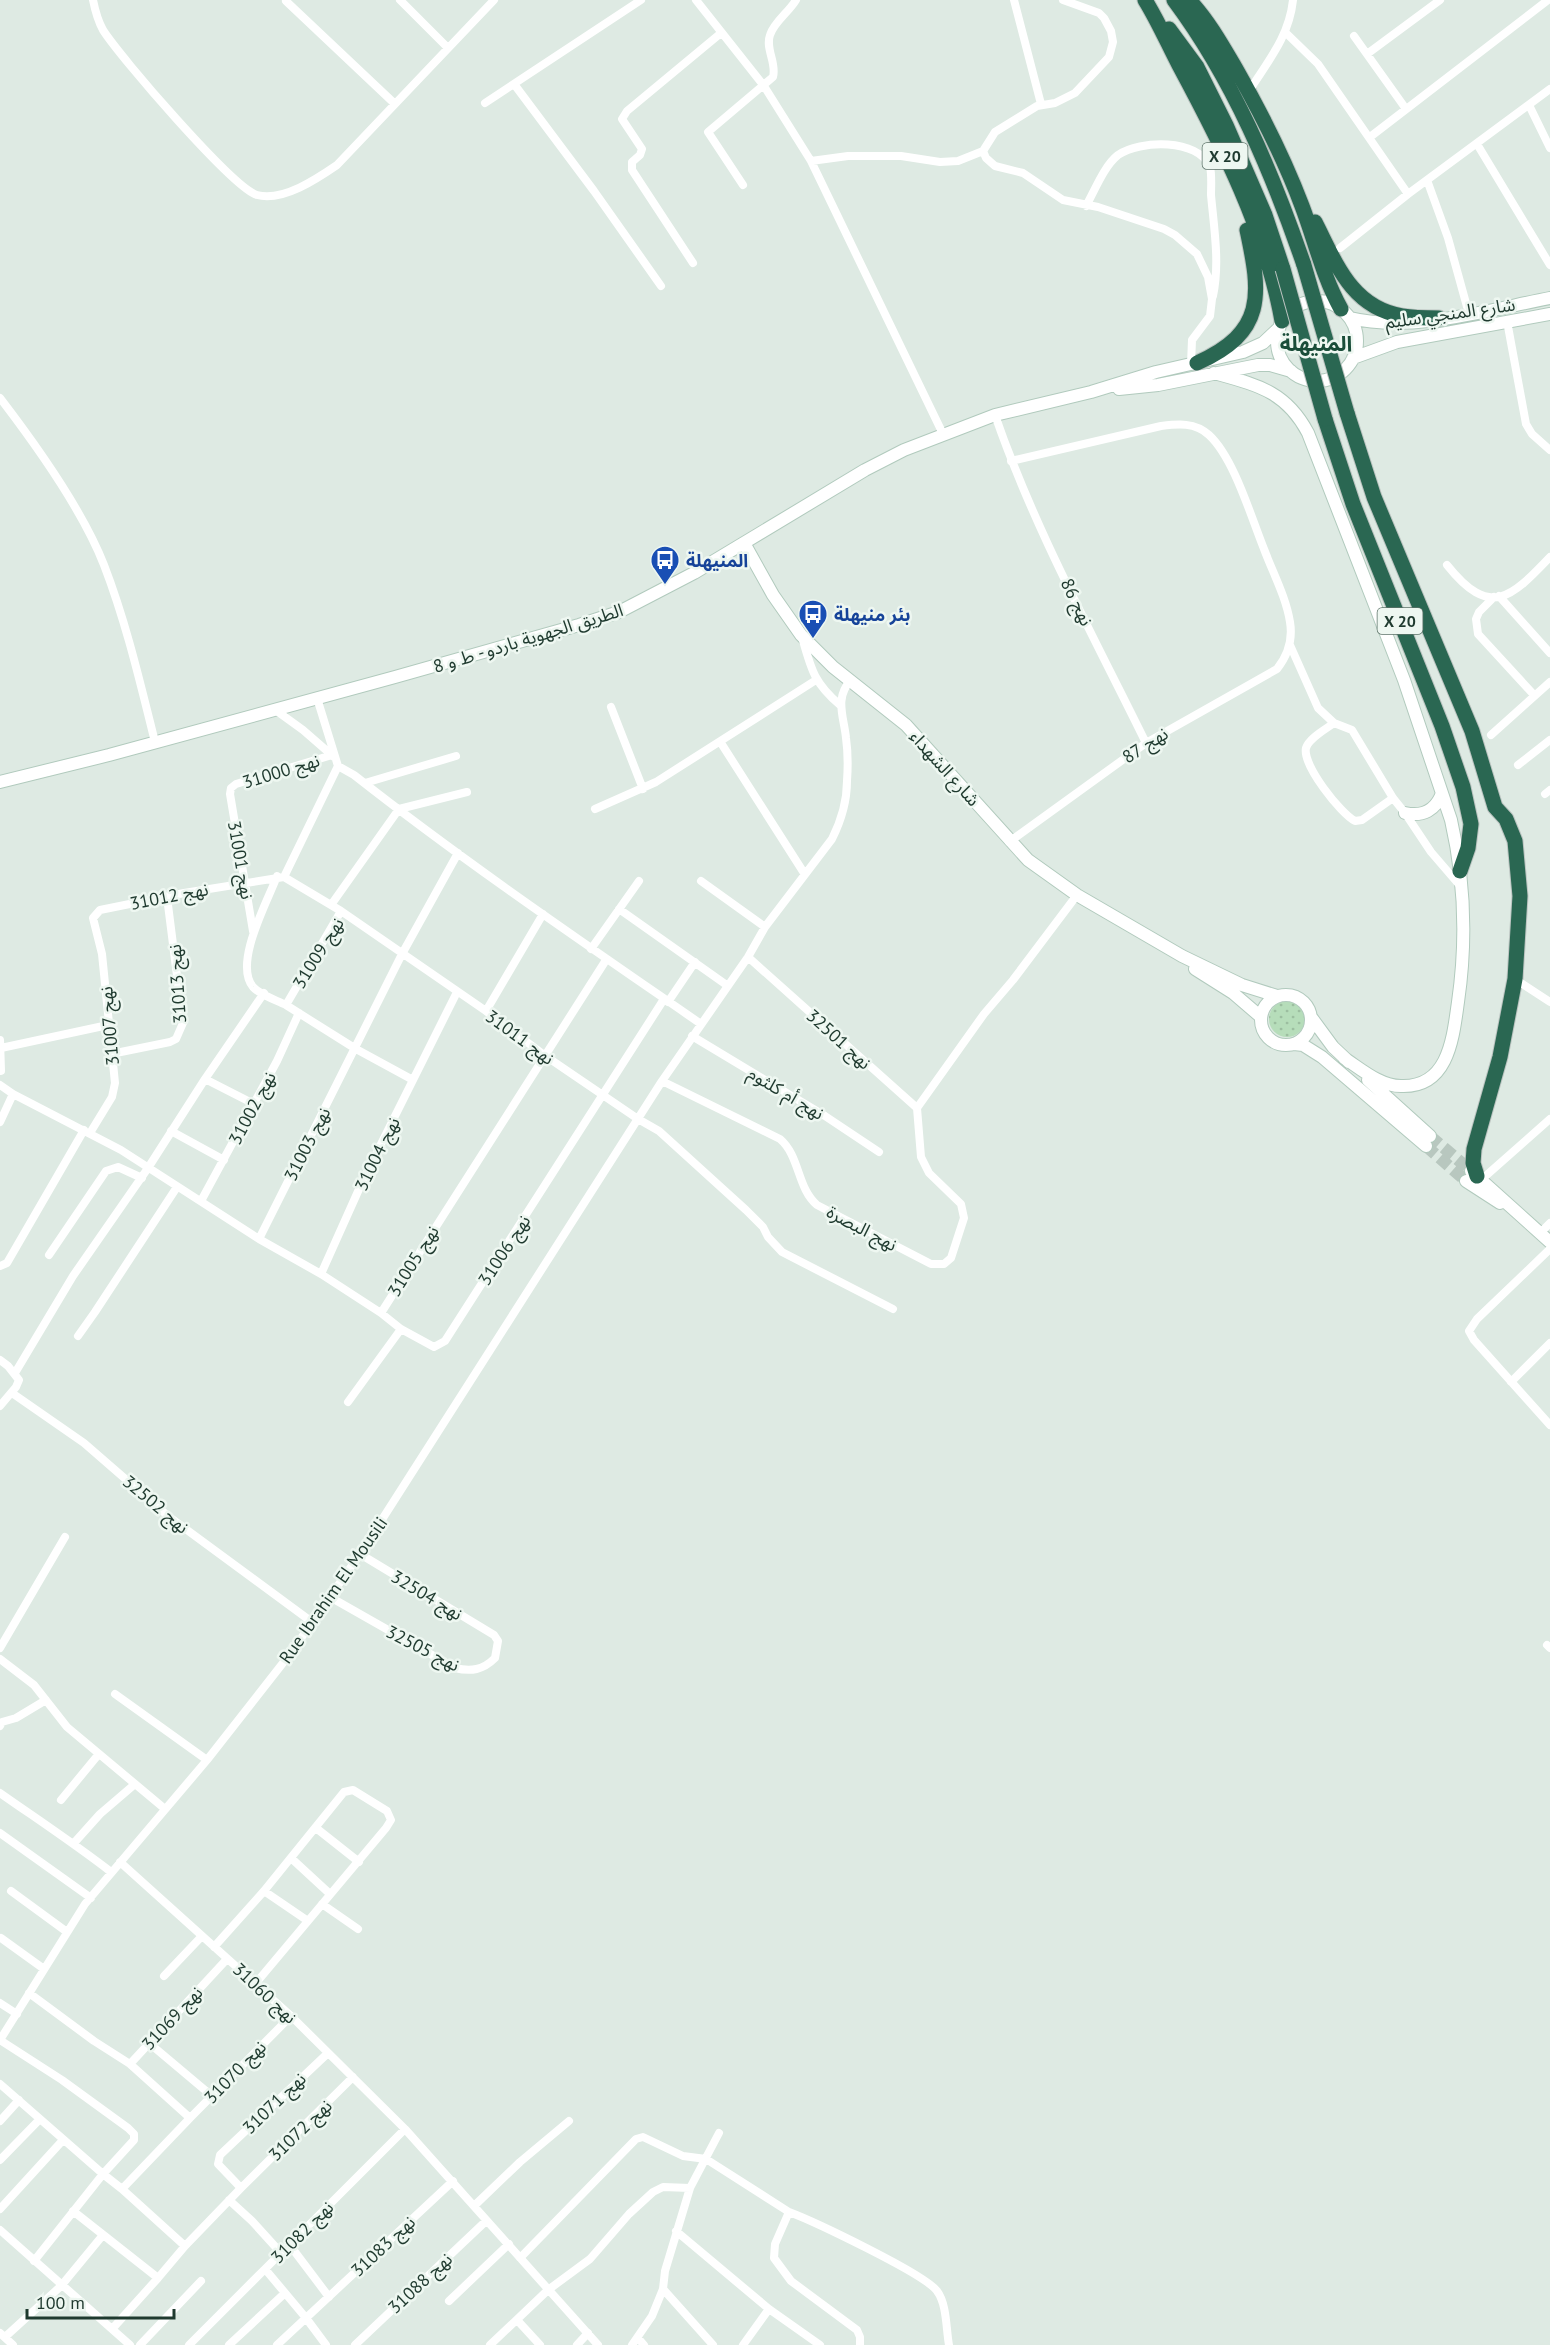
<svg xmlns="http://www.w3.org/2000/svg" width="1550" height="2345" viewBox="0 0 1550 2345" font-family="'PT Sans','Noto Sans Arabic',sans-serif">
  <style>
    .grass { fill: url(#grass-dots) }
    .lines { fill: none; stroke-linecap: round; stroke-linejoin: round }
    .secondary-tunnel { stroke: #b8c7bf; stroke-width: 12; stroke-dasharray: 12 6; stroke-linecap: butt }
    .secondary-casing { stroke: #b1cabd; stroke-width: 14 }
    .highway-casing { stroke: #bcc4c1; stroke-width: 17 }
    .street { stroke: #fff; stroke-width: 8 }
    .secondary { stroke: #fff; stroke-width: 12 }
    .highway { stroke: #2a6752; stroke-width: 15 }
    .highway-bridge-casing { stroke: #bcc4c1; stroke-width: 17; stroke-linecap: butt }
    .highway-bridge { stroke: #2a6752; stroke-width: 15 }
    .labels { text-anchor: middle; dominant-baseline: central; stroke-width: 5; stroke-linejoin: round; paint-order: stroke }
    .shield { fill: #eef7f1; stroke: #5d7369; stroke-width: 1.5 }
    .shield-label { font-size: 16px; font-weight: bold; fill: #1f3a2f }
    .street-label { font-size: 18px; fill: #1f3a2f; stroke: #eef7f1 }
    .transit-label { font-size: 18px; font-weight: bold; fill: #164399; stroke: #eef7f1; text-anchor: start }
    .quarter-label { font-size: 21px; font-weight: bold; fill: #1a4d39; stroke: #eef7f1 }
  </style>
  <defs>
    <pattern id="grass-dots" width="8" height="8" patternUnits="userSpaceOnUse" patternTransform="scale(1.5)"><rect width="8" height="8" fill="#b6ddba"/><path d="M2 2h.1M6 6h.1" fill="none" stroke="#9cbea0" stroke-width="1.8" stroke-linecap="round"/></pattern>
  </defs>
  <rect width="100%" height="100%" fill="#deeae3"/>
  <!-- grass -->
  <path class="grass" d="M1269 1019a18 18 0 1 1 36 0a18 18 0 1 1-36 0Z"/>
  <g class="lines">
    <!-- secondary-tunnel -->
    <path class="secondary-tunnel" d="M1430,1136L1470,1170
      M1426,1146L1466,1181"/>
    <!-- secondary casing -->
    <g class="secondary-casing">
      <path id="secondary" d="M1277 341a40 40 0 1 1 80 0a40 40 0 1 1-80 0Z
        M1350,318C1412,333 1488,310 1550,298
        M1353,358L1397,342L1550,314
        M1214,373C1257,385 1286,391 1308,433L1404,680L1451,820C1465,881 1467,940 1458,1002C1453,1037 1449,1088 1401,1086C1380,1086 1361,1069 1344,1058
        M1119,389L1158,385L1258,365H1270L1291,371
        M744,543L773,595L801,635L833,667L906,725L1028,860L1077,895L1182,956L1242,985L1277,996
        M0,782L109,755L395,677L579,625L619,612L694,573L865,470L904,450L995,415L1091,392L1156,372L1243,352L1263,343L1279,328
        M1405,813C1423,817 1436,810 1442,793
        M1195,969L1233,993L1261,1017
        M1261 1020a25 25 0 1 1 50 0a25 25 0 1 1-50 0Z
        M1311,1017L1333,1047L1349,1062
        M1294,1044L1303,1045L1322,1057L1426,1146
        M1368,1080L1430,1136
        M1471,1171L1550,1242
        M1466,1181L1500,1203"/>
    </g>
    <!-- highway casing -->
    <g class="highway-casing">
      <path id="highway" d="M1145,0C1158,21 1168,44 1179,65C1222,145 1266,231 1282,321
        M1174,0C1233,79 1272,172 1304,265
        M1189,0C1208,20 1222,45 1236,69C1261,113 1284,158 1302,206C1315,240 1323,277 1341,309
        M1169,29L1197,67L1226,125L1265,215L1283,269
        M1315,222C1336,263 1351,307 1402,316C1414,318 1427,318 1439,318
        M1197,363C1266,332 1261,295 1247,230
        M1347,413L1374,497L1472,731L1495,807L1506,819L1515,841L1520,896L1515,979L1500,1057L1474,1149L1473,1163L1477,1176
        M1325,419L1353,504L1442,726L1463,787L1471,824L1468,848L1460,871"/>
    </g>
    <!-- street -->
    <path class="street" d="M93,0C95,10 98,21 103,30C120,57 233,188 257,195C283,202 318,178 337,165L494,0
      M400,0L448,48
      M696,0L764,86L811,161L943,434
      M1014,0L1041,104
      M286,1L395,104
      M1286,33L1318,64L1408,194
      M1354,36L1406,109
      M1367,54L1440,0
      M514,84L594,191L661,286
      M1249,91C1268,61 1289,37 1293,0
      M485,103L641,0
      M1529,105L1550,148
      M1370,137L1548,0
      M1477,144L1550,265
      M983,151L986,158L995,166L1023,173L1063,200L1098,207L1164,229L1175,235L1197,254L1208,277L1212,299L1210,316L1192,340L1191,364
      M811,161L848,156H901L940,162L958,161L983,151L995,132L1037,106L1055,103L1075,93L1109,57L1113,42L1111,31L1104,18L1099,13L1063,0
      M1427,180L1448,238L1469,314
      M743,185L708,132L773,77C777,63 765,49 770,35C774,22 789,12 796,0
      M1086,206C1095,190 1104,166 1118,155C1140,140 1198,138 1210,167C1212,175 1211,187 1211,195C1214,228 1220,263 1213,296
      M1340,248L1408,194L1550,89
      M693,263L632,170V162L640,155L642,149L622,119L627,111L721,33
      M1507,321L1526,424L1532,434L1550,450
      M0,398C36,445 83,511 104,565C126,622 140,682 155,742
      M995,415C1034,528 1093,635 1146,743
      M1447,565C1490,619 1511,598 1550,557
      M1499,596L1550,653
      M1494,597L1479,612L1476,619L1478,634L1534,695
      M802,637C811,669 814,683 840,705
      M1290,645L1318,708L1334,723L1352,730L1393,798L1405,813L1431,852L1462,888
      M611,707L643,789
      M274,709L303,730L334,757
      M1334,723C1326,729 1309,738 1306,748C1302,765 1341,814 1355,821L1362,820L1393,798
      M1491,735L1550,682
      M721,743L804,873
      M1518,765L1550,740
      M338,766L354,775C466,863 584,943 701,1024
      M365,783L456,756
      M1545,794L1550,790
      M595,809L656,782L816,680
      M1009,842L1146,743L1277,669C1288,655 1293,640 1290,622C1286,597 1273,573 1264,549C1251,517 1234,458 1209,435C1195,422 1178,424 1161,426L1011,461
      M277,876C268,901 233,963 253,987C260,995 276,1000 286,1005L341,911
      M284,877L338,766L317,698
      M701,881L765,927
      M331,905L399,809L467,792
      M619,909L728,986
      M253,931L230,794L231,788L236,784L332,755
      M591,949L639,881
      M748,957L917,1108
      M1515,979L1550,1002
      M668,1002L695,962
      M286,1005L356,1049L413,1080
      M486,1011L543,914
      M692,1036L825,1116L879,1152
      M0,1040L1,1071
      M1,1048L108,1025
      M111,1054L170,1042L176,1039L183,1023L167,897
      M205,1079L254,1104
      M662,1081L780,1139C800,1156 797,1188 817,1205L931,1264H944L951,1258L964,1218L961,1204L929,1173L921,1157L917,1108L984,1014L1013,980L1077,895
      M0,1085L13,1094L121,1150L259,1239L321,1274L381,1313L401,1329L434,1347L445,1341L664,999
      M0,1122L13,1094
      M171,1131L224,1160
      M90,1133L112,1097L115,1083L102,954L93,918L100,910L184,893L284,877L341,911L486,1011L544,1055L638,1119L659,1131L746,1210L763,1227L768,1237L782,1252L893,1309
      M1481,1180L1550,1119
      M201,1201L277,1061L299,1013
      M1540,1233L1550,1223
      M259,1239L402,954L458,853
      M1550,1249L1477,1319L1469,1331L1474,1340L1550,1425
      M49,1255L106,1171L118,1167L142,1178
      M0,1266L7,1263L84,1130
      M321,1274L364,1178L457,992
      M381,1313L606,960
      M78,1336L95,1312L177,1187
      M0,1360L8,1366L19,1380L16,1387L0,1406
      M15,1373L73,1276L148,1168L205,1079L264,993
      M1511,1382L1550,1343
      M12,1393L84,1443L168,1516L312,1622
      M348,1402L401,1329
      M330,1597L455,1668C471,1672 483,1670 495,1658L498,1641L494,1635L360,1554
      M1547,1645L1550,1648
      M0,1648L65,1537
      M0,1659L34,1685L67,1727L165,1809
      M115,1694L207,1760
      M0,1726L2,1722L16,1718L46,1700
      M0,1793C37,1819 75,1844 111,1872
      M61,1800L98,1755
      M316,1828L359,1862
      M0,1833L91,1898
      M74,1843L100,1814L135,1784
      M291,1858L330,1894
      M120,1862L291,2016L405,2129L598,2345
      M11,1891L67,1932
      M264,1891L308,1921
      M322,1904L358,1929
      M1,1938L44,1969
      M214,1947L264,1891L344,1792L353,1790L387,1811L391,1820L386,1828L256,1983
      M164,1976L202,1936
      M29,1993L94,2041L130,2064L190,2118L291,2016
      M0,2003L17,2014
      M149,2043L212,2096
      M130,2064L227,1959
      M0,2084L103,2174L134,2140V2134L128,2128L62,2080L0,2040L85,1904L207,1760L290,1654L360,1554L662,1081L748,957L765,927L832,839C841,821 847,802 847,781C848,767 848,752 846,738C844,717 834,698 851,680
      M0,2121L19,2100
      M405,2129L265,2269L306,2318L453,2181
      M0,2160L40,2119
      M241,2188L353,2077
      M122,2189L185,2246L241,2188L218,2164L220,2155L328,2053
      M229,2200L252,2221L281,2253
      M474,2206L520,2162L569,2121
      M0,2209L63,2140
      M73,2211L158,2278L113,2328
      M789,2212C813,2221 925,2274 937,2291C947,2304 946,2329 949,2345
      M0,2230L130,2345
      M676,2231L769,2309L743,2345
      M289,2244L329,2297
      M520,2258L636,2139L643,2137L683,2156L706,2159L789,2212L775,2244L774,2258L791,2281L857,2330L860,2337V2345
      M34,2261L103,2174L122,2189L190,2118
      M158,2278L185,2246
      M663,2289L713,2345
      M449,2301L509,2244
      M769,2309L820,2345
      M518,2321L540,2345
      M0,2333L13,2345
      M5,2337L61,2286L103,2235
      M638,2338L644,2345
      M140,2345L201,2281
      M189,2345L265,2269
      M229,2345L285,2293
      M277,2345L306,2318L326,2345
      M355,2345L486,2221
      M490,2345L548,2290L590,2259L629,2214L653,2192L663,2187L690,2188
      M577,2345L588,2333
      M632,2345L652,2316L663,2289L665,2271L690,2188L719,2133"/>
    <!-- secondary -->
    <use href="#secondary" class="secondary"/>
    <!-- highway -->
    <use href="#highway" class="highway"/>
    <!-- highway-bridge casing -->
    <g class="highway-bridge-casing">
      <path id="highway-bridge" d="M1304,265L1347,413
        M1283,269L1325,419"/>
    </g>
    <!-- highway-bridge -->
    <use href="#highway-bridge" class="highway-bridge"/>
  </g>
  <!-- icons -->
  <defs>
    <g id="bus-pin" transform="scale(1.5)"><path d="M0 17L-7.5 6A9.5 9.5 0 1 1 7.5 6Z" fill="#1a4fb4" stroke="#eef7f1"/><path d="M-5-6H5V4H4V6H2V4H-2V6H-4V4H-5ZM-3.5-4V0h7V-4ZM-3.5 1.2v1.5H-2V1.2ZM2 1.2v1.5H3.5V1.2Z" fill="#fff"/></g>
  </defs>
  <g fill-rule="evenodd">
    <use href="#bus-pin" x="665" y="560"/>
    <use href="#bus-pin" x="813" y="614"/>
  </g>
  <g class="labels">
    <!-- shield labels -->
    <g class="shield">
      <rect x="1202.5" y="143" width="45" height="26" rx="4.5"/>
      <rect x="1377.5" y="608" width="45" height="26" rx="4.5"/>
    </g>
    <g class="shield-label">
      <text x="1225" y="156">X 20</text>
      <text x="1400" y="621">X 20</text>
    </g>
    <!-- street labels -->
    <g class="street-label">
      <text transform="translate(1450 313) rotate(-8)">شارع المنجي سليم</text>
      <text transform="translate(1077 602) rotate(64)">نهج 86</text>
      <text transform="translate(528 638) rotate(-17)">الطريق الجهوية باردو - ط و 8</text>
      <text transform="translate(1145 745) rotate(-33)">نهج 87</text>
      <text transform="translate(945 768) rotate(48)">شارع الشهداء</text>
      <text transform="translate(281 771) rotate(-17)">نهج 31000</text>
      <text transform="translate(241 860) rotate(80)">نهج 31001</text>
      <text transform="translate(169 896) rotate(-11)">نهج 31012</text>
      <text transform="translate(318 953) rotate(-58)">نهج 31009</text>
      <text transform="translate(177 984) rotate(-94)">نهج 31013</text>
      <text transform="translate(109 1026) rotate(-95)">نهج 31007</text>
      <text transform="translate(520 1037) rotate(36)">نهج 31011</text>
      <text transform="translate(839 1039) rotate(42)">نهج 32501</text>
      <text transform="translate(786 1093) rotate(31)">نهج أم كلثوم</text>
      <text transform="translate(252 1108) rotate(-62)">نهج 31002</text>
      <text transform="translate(307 1144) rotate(-63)">نهج 31003</text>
      <text transform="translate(377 1154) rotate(-64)">نهج 31004</text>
      <text transform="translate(862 1228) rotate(28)">نهج البصرة</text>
      <text transform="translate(504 1250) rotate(-57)">نهج 31006</text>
      <text transform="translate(413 1261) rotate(-58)">نهج 31005</text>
      <text transform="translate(156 1504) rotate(40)">نهج 32502</text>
      <text transform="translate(333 1590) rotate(-55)">Rue Ibrahim El Mousili</text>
      <text transform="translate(427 1595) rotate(31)">نهج 32504</text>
      <text transform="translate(423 1648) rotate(27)">نهج 32505</text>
      <text transform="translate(265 1993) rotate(43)">نهج 31060</text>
      <text transform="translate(172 2018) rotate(-47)">نهج 31069</text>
      <text transform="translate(235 2072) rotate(-46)">نهج 31070</text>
      <text transform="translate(274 2103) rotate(-44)">نهج 31071</text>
      <text transform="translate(300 2130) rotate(-44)">نهج 31072</text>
      <text transform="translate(302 2232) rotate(-45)">نهج 31082</text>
      <text transform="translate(383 2246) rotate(-43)">نهج 31083</text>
      <text transform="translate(420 2283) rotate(-43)">نهج 31088</text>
    </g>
    <!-- transit labels -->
    <g class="transit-label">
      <text x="686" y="560">المنيهلة</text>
      <text x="834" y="614">بئر منيهلة</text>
    </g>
    <!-- quarter labels -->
    <g class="quarter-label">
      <text x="1316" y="343">المنيهلة</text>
    </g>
  </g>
  <!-- scale -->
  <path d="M27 2309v9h147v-9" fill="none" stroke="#1f3a2f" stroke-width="3"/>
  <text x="36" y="2309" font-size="18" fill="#1f3a2f" stroke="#eef7f1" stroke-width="4.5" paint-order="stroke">100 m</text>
</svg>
